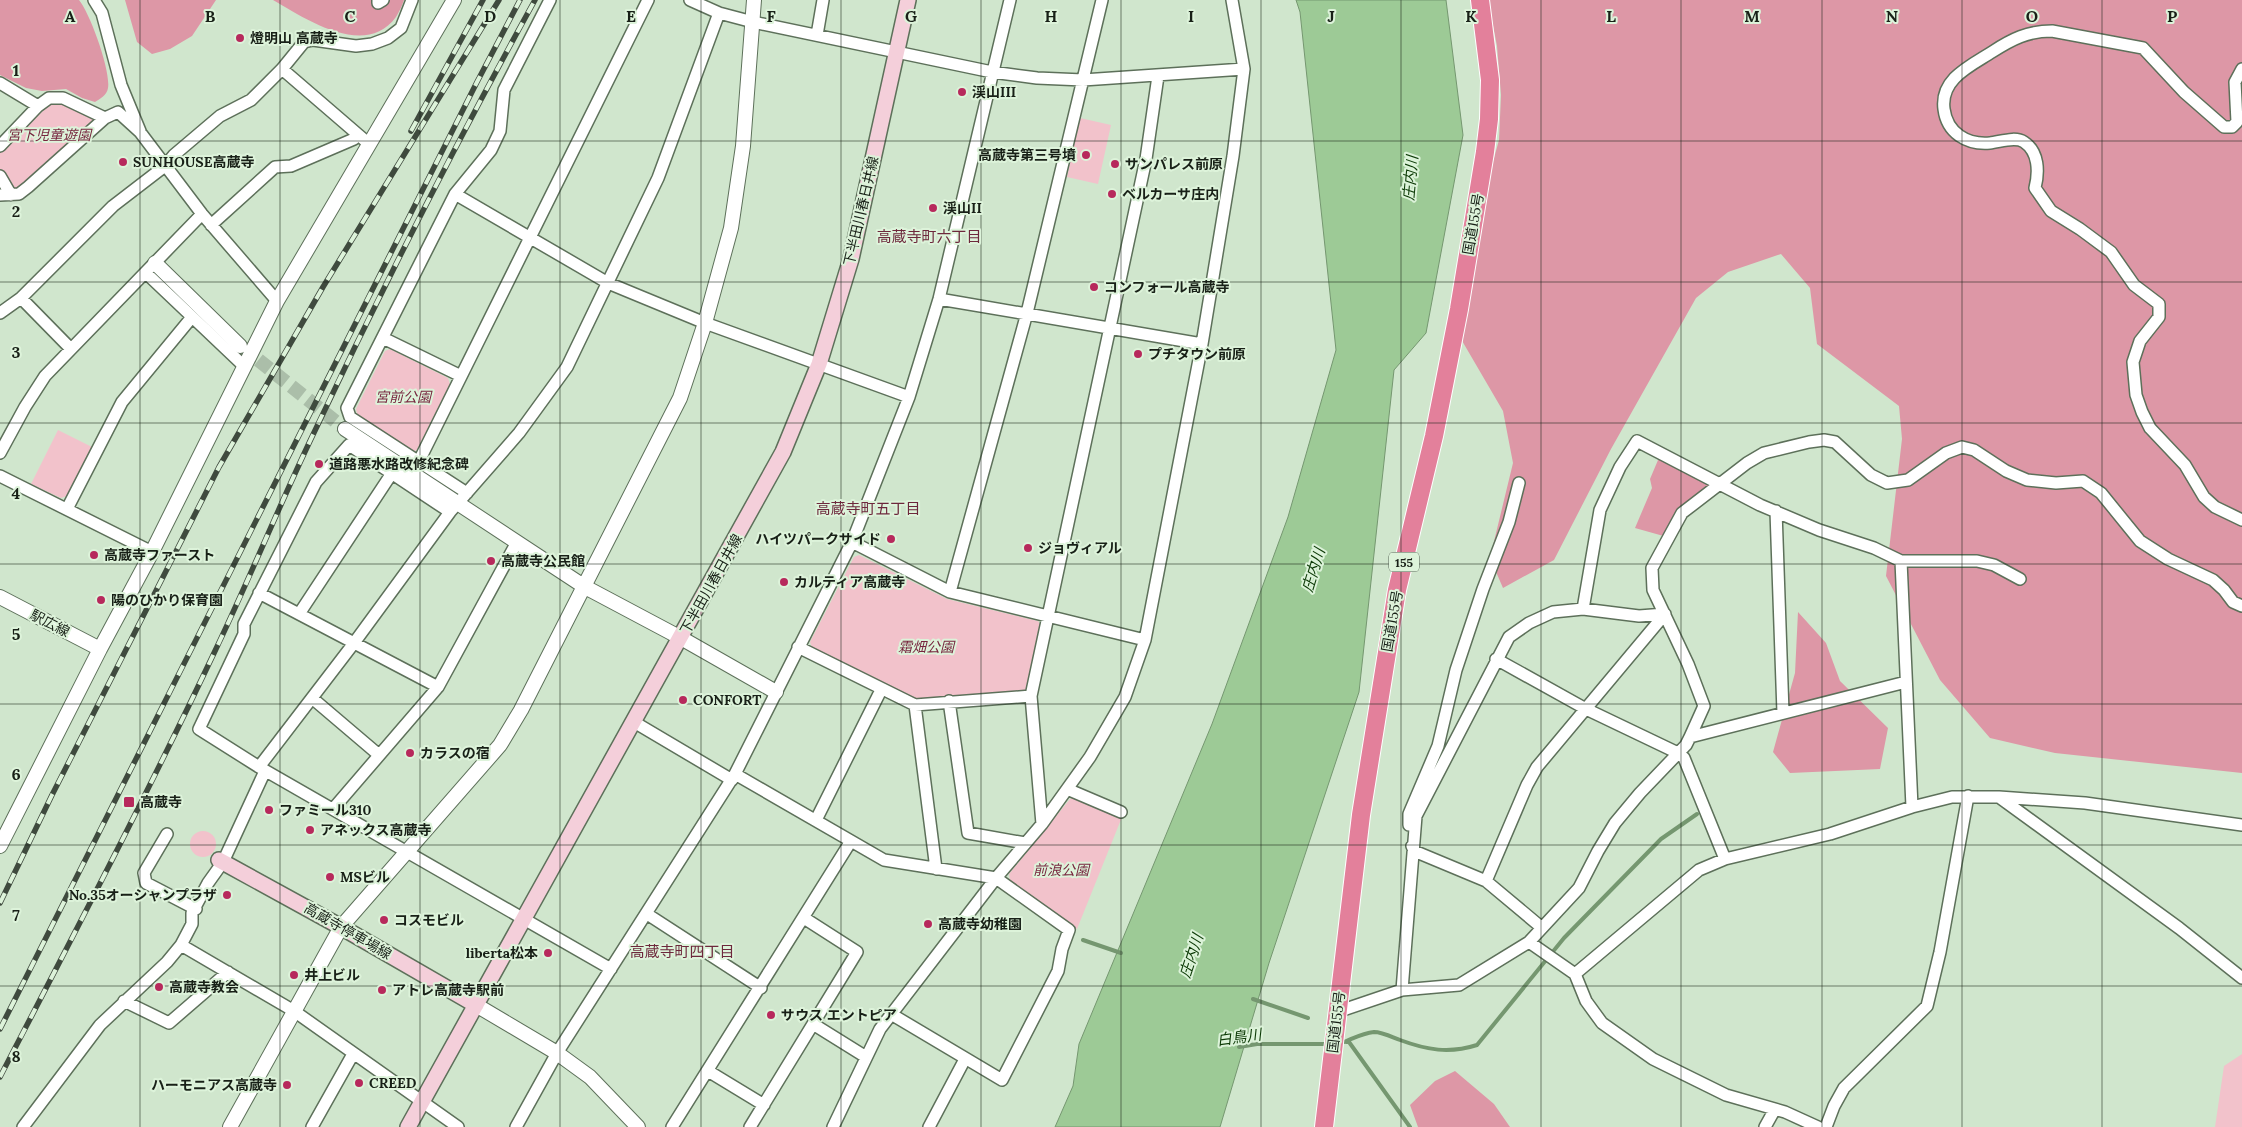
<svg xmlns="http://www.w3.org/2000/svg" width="2242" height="1127" viewBox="0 0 2242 1127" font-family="Lora,'Noto Sans JP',serif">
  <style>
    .green { fill: #f2c2cb }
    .forest { fill: #dd97a6 }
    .water { fill: #9dca96; stroke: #759770 }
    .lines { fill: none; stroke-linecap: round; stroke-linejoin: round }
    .stream { stroke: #759770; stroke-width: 4 }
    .tertiary-tunnel { stroke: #abbea9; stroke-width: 14; stroke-dasharray: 14 7; stroke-linecap: butt }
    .minor-casing { stroke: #5d705a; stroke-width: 14 }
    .tertiary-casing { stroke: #5d705a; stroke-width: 16 }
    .secondary-casing { stroke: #5d705a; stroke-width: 18 }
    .trunk-casing { stroke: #fff; stroke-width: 20 }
    .minor { stroke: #fff; stroke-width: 11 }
    .tertiary { stroke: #fff; stroke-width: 14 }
    .secondary { stroke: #f4cfda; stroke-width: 15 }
    .trunk { stroke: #e3809b; stroke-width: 18 }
    .rail-casing { stroke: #3f4a3e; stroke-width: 5.5 }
    .rail { stroke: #ddf3da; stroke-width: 4; stroke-dasharray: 11; stroke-linecap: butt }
    .grid { fill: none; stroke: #182017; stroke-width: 1; stroke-opacity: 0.55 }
    .poi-dot { fill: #b7295c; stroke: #ddf3da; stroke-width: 2 }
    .labels { text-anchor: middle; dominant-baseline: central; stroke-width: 4; stroke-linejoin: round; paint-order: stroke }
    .shield { fill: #ddf3da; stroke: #535f52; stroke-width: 1 }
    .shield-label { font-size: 12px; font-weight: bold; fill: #182017 }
    .poi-label { font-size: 14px; font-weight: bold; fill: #182017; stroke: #ddf3da; text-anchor: start }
    .park-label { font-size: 14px; font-style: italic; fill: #77253e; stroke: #ddf3da }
    .street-label { font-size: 14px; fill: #182017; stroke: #ddf3da }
    .water-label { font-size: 15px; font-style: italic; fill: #0c3a06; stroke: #ddf3da }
    .neighbourhood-label { font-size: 15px; fill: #6d283c; stroke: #ddf3da }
    .grid-label { font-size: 16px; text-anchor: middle; font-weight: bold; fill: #182017; stroke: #ddf3da; stroke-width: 4; stroke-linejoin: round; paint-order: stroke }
  </style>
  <rect width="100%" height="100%" fill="#d0e6cd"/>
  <!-- green -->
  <path class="green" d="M61,102L96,121L26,186L11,191L0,173V153L50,104Z
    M1080,118L1111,125L1098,184L1067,177Z
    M390,349L448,378L450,384L417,450L412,452L357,414L356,409L385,351Z
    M58,430L92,447L67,496L61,498L31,484Z
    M859,555L947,599L1038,621L1041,625L1029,686L1024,691L917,701L812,648L810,642L854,557Z
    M1075,797L1122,817L1077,929L1010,881L1009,874L1070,799Z
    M190 844a13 13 0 1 1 26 0a13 13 0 1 1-26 0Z
    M2242,1054V1127H2215L2224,1066Z"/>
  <!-- forest -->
  <path class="forest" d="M0,0H79C90,13 111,71 108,88C107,95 100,99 95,102L82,98L66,89L42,91L26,88L0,75Z
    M125,0H216L192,36L170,49L152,54L137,42Z
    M273,0H404C402,6 399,12 396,17C365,59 306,19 273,0Z
    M1488,0H2242V773L2055,753L1990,738L1940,680L1886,576L1902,439L1899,406L1817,344L1810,288L1781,254L1728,272L1696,298L1611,449L1554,560L1503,588L1490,558L1513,463L1503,411L1461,339L1474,230L1499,140L1501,95L1497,46Z
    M1661,453L1718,484L1682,513L1667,537L1635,528L1652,488L1650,479Z
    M1798,612L1826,643L1840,681L1888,728L1880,769L1790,773L1773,752L1795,673Z
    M1455,1071L1494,1104L1510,1127H1418L1410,1105L1435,1081Z"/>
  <!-- water -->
  <path class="water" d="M1296,0H1446L1463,135L1426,333L1394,370L1359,692L1269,963L1220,1127H1055L1073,1086L1079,1044L1212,724L1288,517L1336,350L1300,12Z"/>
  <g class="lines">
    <!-- stream -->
    <path class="stream" d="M1083,940L1121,953
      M1253,999L1308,1018
      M1344,1042C1354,1038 1363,1033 1374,1032C1382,1032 1392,1037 1400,1040C1427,1050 1449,1054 1477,1045L1564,938L1661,839L1697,814
      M1346,1042H1349L1410,1127
      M1239,1047L1257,1044H1324"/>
    <!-- tertiary-tunnel -->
    <path class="tertiary-tunnel" d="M242,347L345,429"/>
    <!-- minor casing -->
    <g class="minor-casing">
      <path id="minor" d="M94,0L102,13L121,85L140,131
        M378,0V3L383,0
        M690,0L719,13L753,22L992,72L1037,78L1083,80L1244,69
        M817,35L823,0
        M282,69L304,42L313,40L356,46L372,44L388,38L401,28L412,0
        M2242,69L2235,82L2237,122L2232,127H2224L2184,92L2143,48L2052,31C2028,31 2012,39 1992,52C1970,66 1940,79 1944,109C1947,133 1967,145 1990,143C2000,142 2015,136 2024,142C2039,152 2039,172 2035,188L2051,211L2080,229L2111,252L2134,285L2159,304V317L2140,341L2133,362L2136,395L2142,412L2150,428L2185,465L2204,497L2215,507L2242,520
        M0,83L38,106L49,98H63L105,118L118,112L140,132L202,214L277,301
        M0,146L38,106
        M0,176L11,195
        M455,194L608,283L637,295L705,323L909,397
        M0,195L19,194L28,187L105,118
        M211,225L275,167L291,166L354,139L357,135
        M146,273L245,367
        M21,298L71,349
        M939,299L1202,344
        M0,313L21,298L113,206L165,166L174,155L220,116L251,100L282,69L369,144
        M383,338L461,376
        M0,453L25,407L45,376L202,214
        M419,461L648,0
        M0,476L152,552
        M467,493L350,417L347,408L455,194L491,150L500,131L504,90L550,0
        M67,509L122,402L192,317
        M1776,511L1783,713
        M450,512L349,445L316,482L244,624V634L199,729L259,767L611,969
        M852,542L950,592L1145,640
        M1901,561L1912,807
        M950,592L1027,313L1102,0
        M259,593L438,687
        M1583,609L1600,510L1620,467L1637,441L1760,505L1819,530L1874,548L1901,561H1977L1994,565L2020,579
        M299,614L392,473
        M798,647L915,705L1031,696
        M1496,659L1586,709L1678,753L1684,758L1725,859
        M312,698L379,755
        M949,701L968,833L1025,843
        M915,705L936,869
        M634,722L732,780
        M1690,737L1704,706L1688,664L1653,590L1652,568L1682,513L1747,463L1764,453L1809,442L1824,440L1835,442L1871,475L1887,483L1908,480L1946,453L1962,447L1974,450L2006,471L2027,480L2056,483L2083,481L2101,493L2140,541L2168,559L2213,580L2224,590L2233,602L2242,606
        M259,767L354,643L450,512L519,433L567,367L658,178L719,13
        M735,774L884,860L996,878L1069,930L1062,949L1058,971L1002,1080L891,1014
        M1067,789L1121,812
        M1999,797L2085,803L2242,825
        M333,809L438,687L517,542
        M816,820L881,690
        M1042,824L1031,696L1146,159L1158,76
        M1409,825V814L1438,746L1456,670L1483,589L1509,522L1519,483
        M167,834L144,873L146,883L196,909
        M1412,846L1414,851L1486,881L1541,927
        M1486,881L1527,785L1537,767L1665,614
        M647,914L761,988
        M1529,942L1575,974L1586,1001L1602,1023L1653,1059L1726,1095L1785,1112L1818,1127
        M181,945L294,1011L458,1127
        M1575,974L1699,870L1725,859L1830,834L1912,807L1952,797H1999L2179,928L2242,978
        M1402,990L1416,816L1509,637L1529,623L1553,612L1583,609L1639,616L1665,614
        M124,1001L169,1023L228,972
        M1337,1012L1402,990L1459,985L1529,942L1579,888L1598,851L1615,823L1640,793L1686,745L1690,737L1906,682
        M813,1024L866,1057
        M708,1071L764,1105
        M23,1127L100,1025L167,962L181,945L192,924V913L208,883L223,862L265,771
        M312,1127L353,1054
        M516,1127L557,1053L735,774L852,542L909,397L939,299L1010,0
        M672,1127L851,841
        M750,1127L857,952L804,918
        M833,1127L880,1029L996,878L1042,824L1090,757L1125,697L1145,640L1202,344L1233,156L1244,69L1232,0
        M929,1127L965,1059
        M1765,1127L1775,1109
        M1826,1127L1834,1106L1844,1088L1927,1006L1940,952L1968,796"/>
    </g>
    <!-- tertiary casing -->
    <g class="tertiary-casing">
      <path id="tertiary" d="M155,263L240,346
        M345,429L585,587L681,638L776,692
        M0,597L100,649
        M0,846L100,649L152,552L277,301L454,0
        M476,1005L557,1053L590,1077L638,1127
        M230,1127L341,927L500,745L521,710L680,398L705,323L731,228L743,146L754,0"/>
    </g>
    <!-- secondary casing -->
    <g class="secondary-casing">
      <path id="secondary" d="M219,860L341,927L476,1005
        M408,1127L783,452L819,364L851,259L908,0"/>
    </g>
    <!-- trunk casing -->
    <g class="trunk-casing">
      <path id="trunk" d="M1324,1127L1361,815L1397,590L1434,436L1459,309L1485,152L1489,119L1490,80L1480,0"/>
    </g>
    <!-- minor -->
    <use href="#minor" class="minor"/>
    <!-- tertiary -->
    <use href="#tertiary" class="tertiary"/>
    <!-- secondary -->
    <use href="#secondary" class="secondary"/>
    <!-- trunk -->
    <use href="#trunk" class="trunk"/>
    <!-- rail casing -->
    <g class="rail-casing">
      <path id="rail" d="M411,131L483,0
        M0,903L52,795L219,467L323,287L499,0
        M0,1029L477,82L520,0
        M0,1077C73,936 147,795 215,651C248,582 277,511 310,441C380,292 455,145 535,0"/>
    </g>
    <!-- rail -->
    <use href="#rail" class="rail"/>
  </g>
  <!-- grid -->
  <path class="grid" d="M140,0V1127M280,0V1127M420,0V1127M560,0V1127M701,0V1127M841,0V1127M981,0V1127M1121,0V1127M1261,0V1127M1401,0V1127M1541,0V1127M1681,0V1127M1822,0V1127M1962,0V1127M2102,0V1127M0,141H2242M0,282H2242M0,423H2242M0,564H2242M0,704H2242M0,845H2242M0,986H2242"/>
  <!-- markers -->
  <g class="poi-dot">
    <circle cx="240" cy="38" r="5"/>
    <circle cx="962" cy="92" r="5"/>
    <circle cx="1086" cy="155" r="5"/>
    <circle cx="123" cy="162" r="5"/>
    <circle cx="1115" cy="164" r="5"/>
    <circle cx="1112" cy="194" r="5"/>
    <circle cx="933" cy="208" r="5"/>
    <circle cx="1094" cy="287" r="5"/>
    <circle cx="1138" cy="354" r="5"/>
    <circle cx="319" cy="464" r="5"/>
    <circle cx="891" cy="539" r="5"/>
    <circle cx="1028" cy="548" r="5"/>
    <circle cx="94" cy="555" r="5"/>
    <circle cx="491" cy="561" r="5"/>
    <circle cx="784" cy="582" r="5"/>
    <circle cx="101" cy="600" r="5"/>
    <circle cx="683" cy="700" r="5"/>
    <circle cx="410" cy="753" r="5"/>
    <rect x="123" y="796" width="12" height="12" rx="2.5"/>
    <circle cx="269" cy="810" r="5"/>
    <circle cx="310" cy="830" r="5"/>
    <circle cx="330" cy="877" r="5"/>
    <circle cx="227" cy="895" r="5"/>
    <circle cx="384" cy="920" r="5"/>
    <circle cx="928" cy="924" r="5"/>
    <circle cx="548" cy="953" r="5"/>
    <circle cx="294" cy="975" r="5"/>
    <circle cx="159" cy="987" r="5"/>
    <circle cx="382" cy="990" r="5"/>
    <circle cx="771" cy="1015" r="5"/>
    <circle cx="359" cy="1083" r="5"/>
    <circle cx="287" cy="1085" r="5"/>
  </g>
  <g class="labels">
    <!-- shield labels -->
    <rect class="shield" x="1389" y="552.5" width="30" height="19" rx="4"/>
    <g class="shield-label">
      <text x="1404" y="562">155</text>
    </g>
    <!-- poi labels -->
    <g class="poi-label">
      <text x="250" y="38">燈明山 高蔵寺</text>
      <text x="972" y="92">渓山III</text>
      <text x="1076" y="155" text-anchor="end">高蔵寺第三号墳</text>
      <text x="133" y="162">SUNHOUSE高蔵寺</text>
      <text x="1125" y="164">サンパレス前原</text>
      <text x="1122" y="194">ベルカーサ庄内</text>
      <text x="943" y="208">渓山II</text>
      <text x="1104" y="287">コンフォール高蔵寺</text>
      <text x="1148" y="354">プチタウン前原</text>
      <text x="329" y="464">道路悪水路改修紀念碑</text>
      <text x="881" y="539" text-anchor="end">ハイツパークサイド</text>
      <text x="1038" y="548">ジョヴィアル</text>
      <text x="104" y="555">高蔵寺ファースト</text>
      <text x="501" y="561">高蔵寺公民館</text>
      <text x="794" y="582">カルティア高蔵寺</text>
      <text x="111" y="600">陽のひかり保育園</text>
      <text x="693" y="700">CONFORT</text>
      <text x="420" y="753">カラスの宿</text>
      <text x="140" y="802">高蔵寺</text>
      <text x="279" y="810">ファミール310</text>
      <text x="320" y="830">アネックス高蔵寺</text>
      <text x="340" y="877">MSビル</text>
      <text x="217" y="895" text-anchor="end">No.35オーシャンプラザ</text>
      <text x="394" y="920">コスモビル</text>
      <text x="938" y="924">高蔵寺幼稚園</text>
      <text x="538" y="953" text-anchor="end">liberta松本</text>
      <text x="304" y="975">井上ビル</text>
      <text x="169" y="987">高蔵寺教会</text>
      <text x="392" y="990">アトレ高蔵寺駅前</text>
      <text x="781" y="1015">サウス エントピア</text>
      <text x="369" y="1083">CREED</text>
      <text x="277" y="1085" text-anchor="end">ハーモニアス高蔵寺</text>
    </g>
    <!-- park labels -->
    <g class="park-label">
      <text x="49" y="135">宮下児童遊園</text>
      <text x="403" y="397">宮前公園</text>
      <text x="926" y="647">霜畑公園</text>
      <text x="1061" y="870">前浪公園</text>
    </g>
    <!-- street labels -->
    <g class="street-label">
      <text transform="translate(861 211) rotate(-77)">下半田川春日井線</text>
      <text transform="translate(1473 224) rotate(-80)">国道155号</text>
      <text transform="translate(711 584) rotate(-61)">下半田川春日井線</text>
      <text transform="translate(1392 621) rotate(-80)">国道155号</text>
      <text transform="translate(50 623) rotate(27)">駅広線</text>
      <text transform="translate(348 931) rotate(30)">高蔵寺停車場線</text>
      <text transform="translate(1336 1022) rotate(-83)">国道155号</text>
    </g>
    <!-- water labels -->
    <g class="water-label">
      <text transform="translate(1410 178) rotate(-85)">庄内川</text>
      <text transform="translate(1313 570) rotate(-73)">庄内川</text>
      <text transform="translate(1191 956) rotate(-72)">庄内川</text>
      <text transform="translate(1239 1037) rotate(-8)">白鳥川</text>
    </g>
    <!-- neighbourhood labels -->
    <g class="neighbourhood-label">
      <text x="929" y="236">高蔵寺町六丁目</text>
      <text x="868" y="508">高蔵寺町五丁目</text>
      <text x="682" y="951">高蔵寺町四丁目</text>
    </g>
  </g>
  <g class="grid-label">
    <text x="70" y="22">A</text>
    <text x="210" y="22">B</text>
    <text x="350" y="22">C</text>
    <text x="490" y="22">D</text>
    <text x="631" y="22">E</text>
    <text x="771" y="22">F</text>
    <text x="911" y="22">G</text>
    <text x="1051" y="22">H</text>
    <text x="1191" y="22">I</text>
    <text x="1331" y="22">J</text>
    <text x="1471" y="22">K</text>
    <text x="1611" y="22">L</text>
    <text x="1752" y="22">M</text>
    <text x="1892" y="22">N</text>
    <text x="2032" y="22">O</text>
    <text x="2172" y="22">P</text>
    <text x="16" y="76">1</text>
    <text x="16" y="217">2</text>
    <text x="16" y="358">3</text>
    <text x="16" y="499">4</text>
    <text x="16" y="640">5</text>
    <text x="16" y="780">6</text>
    <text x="16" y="921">7</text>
    <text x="16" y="1062">8</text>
  </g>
</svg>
